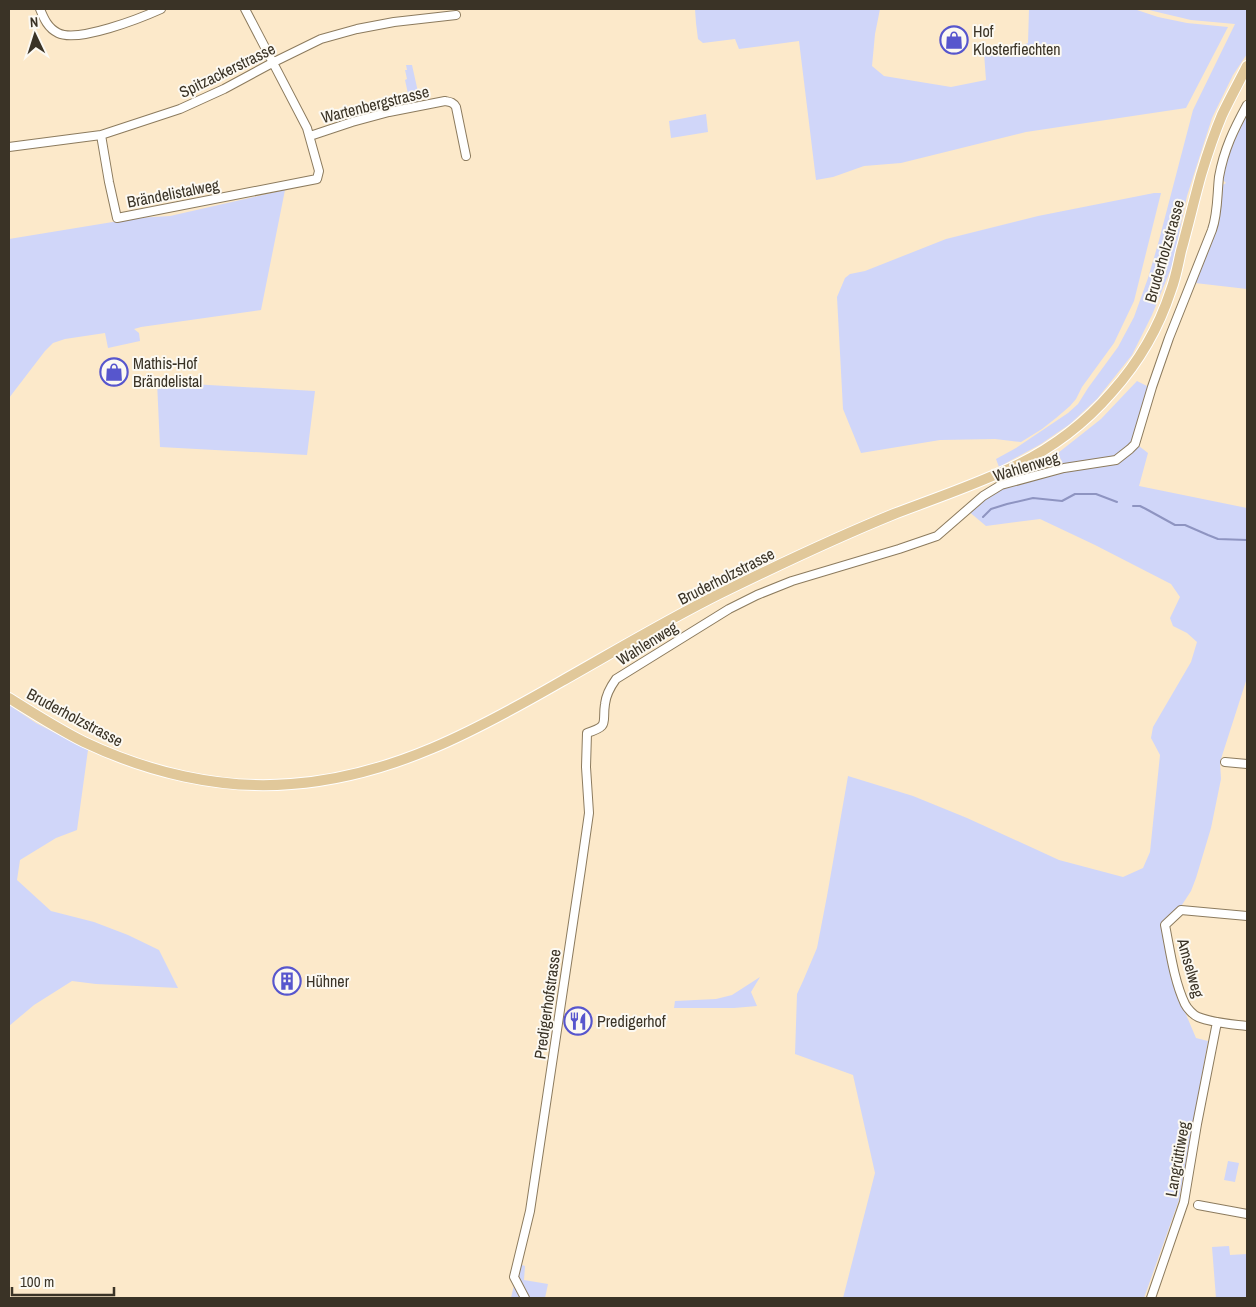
<svg xmlns="http://www.w3.org/2000/svg" width="1256" height="1307" viewBox="0 0 1256 1307" font-family="'Archivo Narrow',sans-serif">
  <style>
    .green { fill: #d0d6f9 }
    .lines { fill: none; stroke-linecap: round; stroke-linejoin: round }
    .stream { stroke: #8e94c1; stroke-width: 2 }
    .minor-casing { stroke: #8c7b5e; stroke-width: 10 }
    .major-casing { stroke: #fff; stroke-width: 12 }
    .minor { stroke: #fff; stroke-width: 8 }
    .major { stroke: #e1c89a; stroke-width: 10 }
    .labels { text-anchor: middle; dominant-baseline: central; stroke-width: 4; stroke-linejoin: round; paint-order: stroke }
    .poi-label { font-size: 16px; fill: #3a3326; stroke: #fcf9f2; text-anchor: start }
    .street-label { font-size: 16px; fill: #3a3326; stroke: #fcf9f2 }
  </style>
  <rect width="100%" height="100%" fill="#fce9ca"/>
  <!-- green -->
  <path class="green" d="M695,9H880L875,34L872,66L884,76L951,87L986,80L984,53L1013,48L1028,43L1029,9H1134L1158,17L1187,23L1228,27L1186,108L1026,132L901,163L864,166L833,177L816,180L799,41L739,49L735,39L703,43L698,39L696,23Z
    M1146,9H1247V54L1233,75L1212,118L1187,196L1172,266L1152,315L1132,355L1097,399L1070,424L1041,444L999,467L996,459L1016,448L1068,413L1078,404L1088,388L1118,347L1134,317L1148,278L1158,244L1193,110L1235,24L1191,20L1153,11Z
    M406,65H412L420,101L410,103L405,80L407,79L405,70H407Z
    M1247,109V289L1195,283L1216,219L1218,188L1226,183L1223,180L1221,177L1226,157Z
    M706,114L708,132L671,138L669,121Z
    M285,190L261,310L141,327L134,329L139,333L140,341L108,348L105,333L65,339L53,343L45,351L9,398V239L137,218L170,216Z
    M1154,193H1161L1134,301L1114,343L1082,387L1076,399L1070,406L1056,418L1042,429L1021,442L995,439L940,440L861,453L843,409L837,297L845,278L850,274L865,271L946,239L1038,216Z
    M1137,381L1149,387L1135,443L1148,453L1139,486L1247,508V678L1220,762L1221,779L1211,828L1196,878L1191,891L1178,911L1162,924L1177,997L1185,1012L1196,1038L1208,1041L1179,1200L1144,1298H843L875,1173L853,1075L795,1054L797,994L803,981L817,948L827,896L848,776L913,796L967,818L1059,860L1123,877L1143,868L1150,852L1160,755L1151,738L1153,727L1191,662L1197,642L1187,633L1173,626L1170,618L1180,597L1171,584L1095,545L1040,519L986,526L967,510L1001,485L1064,467L1058,453L1101,419Z
    M157,382L315,391L307,455L160,447Z
    M9,705L36,723L88,750L77,830L56,838L20,860L17,880L51,911L94,922L128,935L159,950L178,988L96,984L72,981L34,1005L9,1026Z
    M760,977L751,992L757,1006L734,1008H674L675,1001L716,999L732,995Z
    M1228,1161L1239,1163L1235,1182L1224,1180Z
    M1229,1246L1230,1255L1247,1254V1298H1216L1212,1247Z
    M519,1264L525,1266L524,1280L548,1284L545,1298H511Z"/>
  <g class="lines">
    <!-- stream -->
    <path class="stream" d="M1133,506H1140L1146,509L1175,525H1185L1208,535L1218,539L1247,540
      M983,517L991,509L1007,504L1033,498L1062,501L1075,494H1096L1117,502"/>
    <!-- minor casing -->
    <g class="minor-casing">
      <path id="minor" d="M40,9C44,19 48,28 58,33C78,43 141,18 161,9
        M101,135L109,182L117,218L317,179L319,171L307,128L245,9
        M310,136L352,122L389,112L445,101C450,102 453,102 456,107L466,156
        M9,147L101,135L180,109L224,89L274,62L321,39L357,29L394,22L456,15
        M1225,762L1247,764
        M1247,916L1181,910L1165,925C1170,950 1174,981 1185,1004C1187,1008 1193,1015 1198,1017C1213,1023 1231,1024 1247,1026
        M1198,1205L1247,1214
        M525,1298L514,1277L530,1211L581,869L589,813L586,767L587,733C610,726 602,723 605,704C606,694 611,686 616,679L729,609L757,595L792,581L899,549L937,536L983,496L1001,485L1064,468L1116,460L1130,449L1135,444L1152,387L1169,338L1212,230C1218,213 1217,195 1219,177C1224,149 1234,129 1247,105
        M1151,1298L1184,1202L1197,1124L1217,1022"/>
    </g>
    <!-- major casing -->
    <g class="major-casing">
      <path id="major" d="M9,698C33,713 58,729 84,742C147,772 220,790 291,784C391,777 477,730 562,681C615,651 667,620 721,593C778,565 835,538 894,514C928,501 963,489 997,474C1041,456 1081,428 1112,392C1138,363 1159,327 1171,290C1176,277 1178,264 1181,251C1188,226 1194,200 1201,175C1207,155 1214,134 1222,115C1230,98 1239,82 1247,66"/>
    </g>
    <!-- minor -->
    <use href="#minor" class="minor"/>
    <!-- major -->
    <use href="#major" class="major"/>
  </g>
  <!-- icons -->
  <defs>
    <g id="shop-ring" transform="scale(1.4375)"><circle r="9.5" fill="#fcf9f2" stroke="#5756cd" stroke-width="1.5"/><path d="M-5-2.5h2.3a2.7 3.5 0 0 1 5.4 0H5L5.5 6h-11ZM-1.5-2.5h3a1.5 2.3 0 0 0-3 0Z" fill="#5756cd"/></g>
    <g id="building-ring" transform="scale(1.4375)"><circle r="9.5" fill="#fcf9f2" stroke="#5756cd" stroke-width="1.5"/><path d="M-4-6H4V6H1V3H-1V6H-4ZM-2.5-4.3h1.7v1.8h-1.7ZM.8-4.3h1.7v1.8H.8ZM-2.5-1h1.7V.8h-1.7ZM.8-1h1.7V.8H.8Z" fill="#5756cd"/></g>
    <g id="restaurant-ring" transform="scale(1.4375)"><circle r="9.5" fill="#fcf9f2" stroke="#5756cd" stroke-width="1.5"/><path d="M-5-6h1v4h1v-4h1v4h1v-4h1v5L-1.5 .5V6h-2V.5L-5-1ZM5-6V6H3V1.5H1.5Q1.5-4 5-6Z" fill="#5756cd"/></g>
  </defs>
  <g fill-rule="evenodd">
    <use href="#shop-ring" x="954" y="40"/>
    <use href="#shop-ring" x="114" y="372"/>
    <use href="#building-ring" x="287" y="981"/>
    <use href="#restaurant-ring" x="578" y="1021"/>
  </g>
  <g class="labels">
    <!-- poi labels -->
    <g class="poi-label">
      <text x="973" y="31">Hof<tspan x="973" dy="18">Klosterfiechten</tspan></text>
      <text x="133" y="363">Mathis-Hof<tspan x="133" dy="18">Brändelistal</tspan></text>
      <text x="306" y="981">Hühner</text>
      <text x="597" y="1021">Predigerhof</text>
    </g>
    <!-- street labels -->
    <g class="street-label">
      <text transform="translate(227 70) rotate(-26)">Spitzackerstrasse</text>
      <text transform="translate(375 104) rotate(-14)">Wartenbergstrasse</text>
      <text transform="translate(173 193) rotate(-11)">Brändelistalweg</text>
      <text transform="translate(1164 251) rotate(-74)">Bruderholzstrasse</text>
      <text transform="translate(1026 466) rotate(-17)">Wahlenweg</text>
      <text transform="translate(726 576) rotate(-27)">Bruderholzstrasse</text>
      <text transform="translate(647 643) rotate(-32)">Wahlenweg</text>
      <text transform="translate(75 717) rotate(28)">Bruderholzstrasse</text>
      <text transform="translate(1191 968) rotate(74)">Amselweg</text>
      <text transform="translate(547 1004) rotate(-82)">Predigerhofstrasse</text>
      <text transform="translate(1177 1159) rotate(-80)">Langrüttiweg</text>
    </g>
  </g>
  <!-- border -->
  <rect width="1256" height="1307" fill="none" stroke="#3a3326" stroke-width="20"/>
  <!-- north arrow -->
  <g transform="translate(35 35) rotate(356)" stroke="#fcf9f2" stroke-width="4" paint-order="stroke">
  <path d="M0-4L9 19L0 12L-9 19Z" fill="#3a3326"/>
  <text y="-8" font-size="14" font-weight="bold" text-anchor="middle" fill="#3a3326">N</text>
  </g>
  <!-- scale -->
  <path d="M12 1287v8h102v-8" fill="none" stroke="#3a3326" stroke-width="2.5"/>
  <text x="20" y="1287" font-size="15" fill="#3a3326" stroke="#fcf9f2" stroke-width="4" paint-order="stroke">100 m</text>
</svg>
